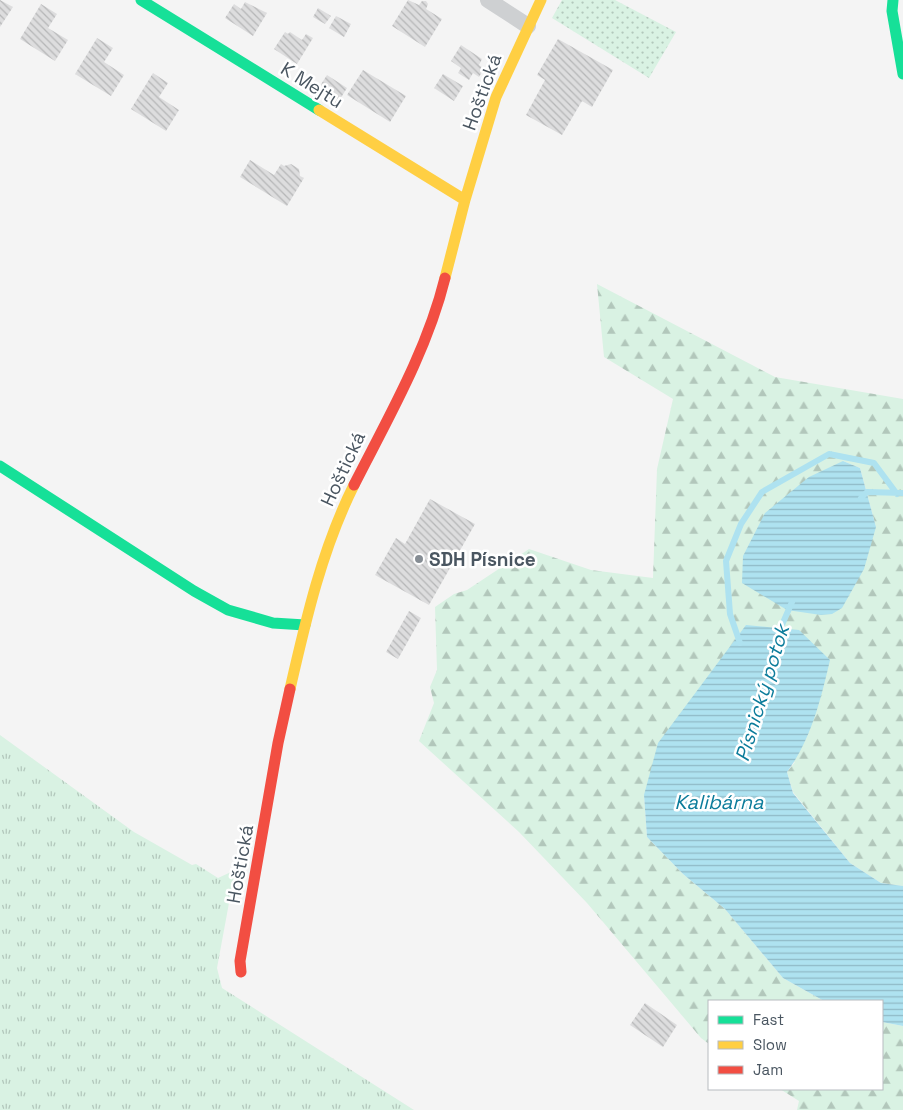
<svg xmlns="http://www.w3.org/2000/svg" width="903" height="1110" viewBox="0 0 903 1110" font-family="'Space Grotesk',sans-serif">
  <style>
    .grass { fill: url(#grass-tufts) }
    .forest { fill: url(#forest-firs); fill-rule: evenodd }
    .park { fill: url(#park-dots) }
    .water { fill: url(#water-rules) }
    .lines { fill: none; stroke-linecap: round; stroke-linejoin: round }
    .stream { stroke: #aee2f0; stroke-width: 6 }
    .building { fill: url(#building-back-hatch) }
    .street { stroke: #ced0d2; stroke-width: 16 }
    .fast { stroke: #16e098; stroke-width: 11 }
    .slow { stroke: #ffcf43; stroke-width: 11 }
    .jam { stroke: #f24e42; stroke-width: 11 }
    .poi-dot { fill: #868d94; stroke: #fff; stroke-width: 2 }
    .labels { text-anchor: middle; dominant-baseline: central; stroke-width: 5; stroke-linejoin: round; paint-order: stroke }
    .street-label { font-size: 19px; fill: #4a5661; stroke: #fff }
    .poi-label { font-size: 19px; font-weight: bold; fill: #4a5661; stroke: #fff; text-anchor: start }
    .water-label { font-size: 20px; font-style: italic; fill: #0c7c9b; stroke: #fff }
  </style>
  <defs>
    <pattern id="grass-tufts" width="24" height="20" patternUnits="userSpaceOnUse" patternTransform="scale(1.25)"><rect width="24" height="20" fill="#d9f2e3"/><path d="M3 7l-1-3M5 7V3M7 7l1-3M15 17l-1-3M17 17v-4M19 17l1-3" fill="none" stroke="#b2c7bb"/></pattern>
    <pattern id="forest-firs" width="22" height="20" patternUnits="userSpaceOnUse" patternTransform="scale(1.25)"><rect width="22" height="20" fill="#d9f2e3"/><path d="M5 1l3.5 6h-7zM16 11l3.5 6h-7z" fill="#b2c7bb"/></pattern>
    <pattern id="park-dots" width="8" height="8" patternUnits="userSpaceOnUse" patternTransform="scale(1.25)"><rect width="8" height="8" fill="#d9f2e3"/><path d="M2 2h.1M6 6h.1" fill="none" stroke="#b2c7bb" stroke-width="1.8" stroke-linecap="round"/></pattern>
    <pattern id="water-rules" width="6" height="5" patternUnits="userSpaceOnUse" patternTransform="scale(1.25)"><rect width="6" height="5" fill="#aee2f0"/><path d="M0 2.5h6" fill="none" stroke="#90bac6"/></pattern>
    <pattern id="building-back-hatch" width="6" height="6" patternUnits="userSpaceOnUse" patternTransform="scale(1.25)"><rect width="6" height="6" fill="#ddddde"/><path d="M-1 5l2 2M0 0l6 6M5-1l2 2" fill="none" stroke="#b5b6b7"/></pattern>
  </defs>
  <rect width="100%" height="100%" fill="#f4f4f4"/>
  <!-- grass -->
  <path class="grass" d="M0,735L134,832L192,865L196,864L218,878L231,872L236,865L217,968L222,988L414,1110H0Z"/>
  <!-- forest -->
  <path class="forest" d="M597,284L775,377L903,399V886L881,883L850,863L793,792L787,772L795,762L644,795L647,837L683,874L725,909L783,978L824,1001H709V1044L701,1038L587,903L519,832L419,741L434,703L430,687L437,670L435,607L454,594L467,590L529,549L591,570L653,578L657,469L673,399L604,357ZM843,461L860,468L876,527Z
    M882,1022L903,1026V1110H797L799,1101L780,1089H882Z"/>
  <!-- park -->
  <path class="park" d="M562,0H615L676,32L649,78L552,18Z"/>
  <!-- water -->
  <path class="water" d="M843,461L860,468L876,527L864,569L842,608L832,614L821,615L787,610L742,583L743,556L765,513L809,477Z
    M746,625L799,630L830,660C821,699 811,740 787,772L793,793L850,863L881,883L903,886V1026L882,1022V1001H824L783,978L725,909L683,874L647,837L644,795L658,743Z"/>
  <g class="lines">
    <!-- stream -->
    <path class="stream" d="M861,498L867,492L903,493
      M778,634L792,602
      M740,643L730,614L726,561L741,524L762,492L829,454L874,463L897,494"/>
  </g>
  <!-- building -->
  <path class="building" d="M0,0L13,7L0,27Z
    M408,0L419,5L422,1H426L428,4L426,9L442,19L425,47L392,26Z
    M245,2L267,13L253,36L225,18L234,4L241,9Z
    M41,4L57,14L48,28L68,40L55,61L20,39Z
    M318,8L331,16L325,24L313,17Z
    M336,16L351,24L344,37L329,28Z
    M285,32L288,34L290,32L302,40L306,34L313,38L297,64L274,49Z
    M97,38L113,48L104,62L124,75L111,96L75,74Z
    M558,39L613,70L592,107L582,101L562,135L526,115L545,80L537,75Z
    M461,45L482,59L479,65L484,69L479,77L473,73L469,80L458,73L461,68L451,61Z
    M363,70L406,96L390,122L347,95Z
    M153,73L168,83L159,97L179,110L166,131L131,109Z
    M443,74L463,86L454,101L434,88Z
    M327,75L347,88L337,104L316,92Z
    M250,160L274,175L281,164L284,166L291,164L299,169L300,176L304,178L287,206L240,177Z
    M430,499L475,524L429,605L375,575L396,538L405,544Z
    M409,611L421,618L398,659L386,652Z
    M645,1003L677,1025L663,1047L630,1025Z"/>
  <g class="lines">
    <!-- street -->
    <path class="street" d="M488,0L528,26"/>
    <!-- fast -->
    <path class="fast" d="M141,0L319,110
      M893,0L892,11L903,74
      M0,466L194,591L228,610L273,623L305,625"/>
    <!-- slow -->
    <path class="slow" d="M319,110L465,200
      M445,278L465,200L496,97L541,0
      M290,689C306,619 322,549 354,485"/>
    <!-- jam -->
    <path class="jam" d="M354,485C388,418 427,351 445,278
      M241,972L240,961L278,743L290,689"/>
  </g>
  <!-- markers -->
  <circle class="poi-dot" cx="419" cy="559" r="5"/>
  <g class="labels">
    <!-- street labels -->
    <g class="street-label">
      <text transform="translate(312 85) rotate(32)">K Mejtu</text>
      <text transform="translate(482 92) rotate(-70)">Hoštická</text>
      <text transform="translate(343 469) rotate(-65)">Hoštická</text>
      <text transform="translate(240 864) rotate(-80)">Hoštická</text>
    </g>
    <!-- poi labels -->
    <g class="poi-label">
      <text x="429" y="559">SDH Písnice</text>
    </g>
    <!-- water labels -->
    <g class="water-label">
      <text transform="translate(762 693) rotate(-73)">Písnický potok</text>
      <text x="719" y="802">Kalibárna</text>
    </g>
  </g>
  <!-- legend -->
  <rect x="708" y="1000" width="175" height="90" fill="#ffffff" stroke="#b7bbc0"/>
  <rect x="718" y="1016" width="25" height="8" fill="#16e098" stroke="#b7bbc0"/>
  <text x="753" y="1025" font-size="15" fill="#4a5661">Fast</text>
  <rect x="718" y="1041" width="25" height="8" fill="#ffcf43" stroke="#b7bbc0"/>
  <text x="753" y="1050" font-size="15" fill="#4a5661">Slow</text>
  <rect x="718" y="1066" width="25" height="8" fill="#f24e42" stroke="#b7bbc0"/>
  <text x="753" y="1075" font-size="15" fill="#4a5661">Jam</text>
</svg>
